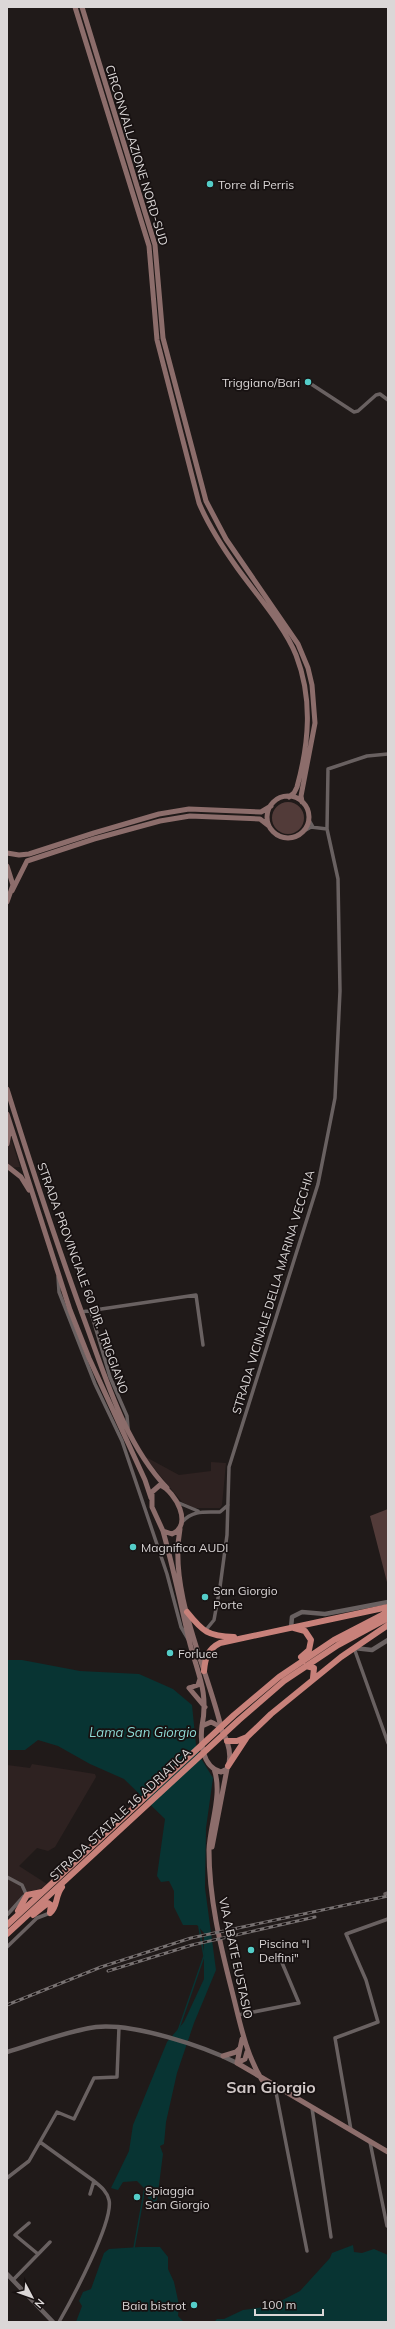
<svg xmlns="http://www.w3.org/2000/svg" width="395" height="2329" viewBox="0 0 395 2329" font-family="Mulish,sans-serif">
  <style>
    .built { fill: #2e2221 }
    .green { fill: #523b39 }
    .water { fill: #083433 }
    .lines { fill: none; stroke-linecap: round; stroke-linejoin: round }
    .stream { stroke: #083433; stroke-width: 1.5 }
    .minor { stroke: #696161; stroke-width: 3.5 }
    .tertiary { stroke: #696161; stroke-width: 4.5 }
    .secondary { stroke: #8c6d6b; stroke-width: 5 }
    .trunk { stroke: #c8817a; stroke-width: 6 }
    .rail-casing { stroke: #787272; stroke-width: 3 }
    .rail { stroke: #171111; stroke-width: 1.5; stroke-dasharray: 4.5; stroke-linecap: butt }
    .poi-dot { fill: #54cdc8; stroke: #171111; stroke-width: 1.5 }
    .labels { text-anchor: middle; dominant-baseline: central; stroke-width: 3.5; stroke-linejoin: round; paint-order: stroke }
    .street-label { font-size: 12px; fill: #dbd7d7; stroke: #171111 }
    .poi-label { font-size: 12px; fill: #dbd7d7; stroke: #171111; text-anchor: start }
    .water-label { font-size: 13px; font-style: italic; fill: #8ddad5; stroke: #171111 }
    .district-label { font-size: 16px; font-weight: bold; fill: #cfc6c5; stroke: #171111 }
  </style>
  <rect width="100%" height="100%" fill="#201a19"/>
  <!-- built -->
  <path class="built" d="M7,1126L20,1167L7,1168Z
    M144,1456L179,1475L211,1471V1462L226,1463L222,1505L220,1508H194L182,1502Z
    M32,1764L95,1774L96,1777L55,1847L48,1851L37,1848L19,1866L47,1884L7,1917V1765L30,1768Z"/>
  <!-- green -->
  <path class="green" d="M272 818a16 16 0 1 1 32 0a16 16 0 1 1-32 0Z
    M388,1509V1586L370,1516Z"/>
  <!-- water -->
  <path class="water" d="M7,1660H22L80,1671L139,1674L173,1689L192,1705L196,1745L202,1760L213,1778L206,1828L205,1888L216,1970L194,2023L177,2073L166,2122L164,2144L160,2146L163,2154L157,2200L151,2206L145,2189L137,2181L123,2182L118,2190L111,2188L129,2151L133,2125L167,2042L184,2022L204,1979V1933L197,1925H183L174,1907V1891L169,1881L161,1882L157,1876L165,1819L124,1779L90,1764L58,1746L38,1740L25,1750H7Z
    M353,2245L354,2252L362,2253L374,2249L388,2255V2322H214L217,2319H224L243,2310L271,2306L300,2291L330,2258L332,2253Z
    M140,2247H160L168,2257V2269L174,2282L179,2305L178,2316L184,2322H76L82,2306L79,2301L83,2292L91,2289L104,2253L109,2249Z"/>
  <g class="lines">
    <!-- stream -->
    <path class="stream" d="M178,2031L204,1956L199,1927
      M134,2248L145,2187"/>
    <!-- minor -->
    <path class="minor" d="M308,382L354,412L358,411L376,395L380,394L388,400
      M309,820L313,827
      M304,831L311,827L327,829
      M58,1277L59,1292L95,1384L122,1441L167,1574L181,1627L188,1639
      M90,1309L110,1377L127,1416L128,1428
      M81,1312L196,1295L203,1345
      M179,1503L198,1511
      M182,1522C193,1510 204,1512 220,1512L228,1505
      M205,1631L214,1620L220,1587L227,1535L229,1467L318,1184L335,1098L340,991L338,879L327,829L328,769L367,756L388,754
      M354,1648L388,1743
      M7,1877L22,1885L26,1894
      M385,1894L388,1893
      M7,1915L24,1896
      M7,1947L37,1918L50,1913
      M238,2015L299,2003L280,1958
      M275,2087L307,2251
      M312,2108L331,2237
      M351,2130L335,2038L378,2022L366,1980L346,1934L388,1919
      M40,2142L94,2181L90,2194
      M370,2142L387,2226
      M7,2178L29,2161L57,2112L74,2119L94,2078L117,2077L119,2027
      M29,2223L15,2235L38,2254
      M13,2280L50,2242
      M59,2322C71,2301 114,2221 109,2200C107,2191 100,2186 94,2181"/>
    <!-- tertiary -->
    <path class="tertiary" d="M291,1628L292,1617L302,1612L325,1614L388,1602
      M354,1648L372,1650L388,1640
      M7,2052C34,2044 67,2031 96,2027C134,2023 203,2046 237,2063
      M7,2274L53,2322"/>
    <!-- secondary -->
    <path class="secondary" d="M75,7L149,246L157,340L199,503C209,527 223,548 238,569C256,594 285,627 296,655C313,699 309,743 297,787L294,793L289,797
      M82,7L155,245L163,338L206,501L226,539L298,644L308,668L312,685L315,723L301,796L302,802
      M267 817a21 21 0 1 1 42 0a21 21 0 1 1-42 0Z
      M7,853L19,855L29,854L94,833L159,814L189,809L261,812L271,806
      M7,866L13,885L7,902
      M12,891L27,861L94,839L160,821L190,816L260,819L269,826
      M7,1089C32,1169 58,1248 87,1327C107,1382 126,1445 167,1488
      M7,1114L70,1310L89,1358L145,1480L151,1498
      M7,1126L9,1133L7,1144
      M7,1166L21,1177L29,1190
      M160,1485C176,1492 193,1525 172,1534L163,1531L152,1507V1492Z
      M180,1529C168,1593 208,1669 222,1731
      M163,1531C173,1567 181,1604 189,1640C197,1673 209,1691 202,1726
      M189,1688L205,1707
      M189,1688L198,1685L200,1679
      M211,1722C226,1727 234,1755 227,1769L221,1772C202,1767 200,1742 202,1726Z
      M214,1769C223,1794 210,1824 209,1850C209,1898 220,1944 232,1991C240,2022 245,2052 262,2080
      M212,1847L227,1769
      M223,2056L236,2052L240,2048
      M237,2063L388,2152
      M237,2063L242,2039
      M237,2063L245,2059L247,2052"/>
    <!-- trunk -->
    <path class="trunk" d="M187,1612C203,1632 208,1636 234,1637
      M294,1628L305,1631L311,1640L309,1650L301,1657
      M306,1666L314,1668L313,1678
      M204,1671C205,1658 208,1649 220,1643L388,1607
      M227,1741H237L247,1737
      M228,1766L247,1737L271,1714L341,1657L388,1625
      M18,1911L27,1895L42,1892
      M50,1913C58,1907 55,1895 62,1887
      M33,1915L48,1903L51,1905L50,1912
      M7,1925L234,1715L279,1677L334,1640L388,1612
      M7,1934L239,1720L284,1681L338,1645L388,1618"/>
    <!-- rail casing -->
    <g class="rail-casing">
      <path id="rail" d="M108,1971L192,1945L315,1917
        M7,2005L101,1967L191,1938L388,1896"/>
    </g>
    <!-- rail -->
    <use href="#rail" class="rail"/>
  </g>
  <!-- markers -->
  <g class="poi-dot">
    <circle cx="210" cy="184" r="4"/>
    <circle cx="308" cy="382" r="4"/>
    <circle cx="133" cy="1547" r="4"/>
    <circle cx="205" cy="1597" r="4"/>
    <circle cx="170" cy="1653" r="4"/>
    <circle cx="251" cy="1950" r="4"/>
    <circle cx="137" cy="2197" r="4"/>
    <circle cx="194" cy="2305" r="4"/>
  </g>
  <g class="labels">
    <!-- street labels -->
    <g class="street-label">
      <text transform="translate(137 155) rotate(73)">CIRCONVALLAZIONE NORD-SUD</text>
      <text transform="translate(83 1278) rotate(70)">STRADA PROVINCIALE 60 DIR. TRIGGIANO</text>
      <text transform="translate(273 1292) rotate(-73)">STRADA VICINALE DELLA MARINA VECCHIA</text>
      <text transform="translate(120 1814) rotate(-43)">STRADA STATALE 16 ADRIATICA</text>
      <text transform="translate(236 1958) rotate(78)">VIA ABATE EUSTASIO</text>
    </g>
    <!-- poi labels -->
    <g class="poi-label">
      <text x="218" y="184">Torre di Perris</text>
      <text x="300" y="382" text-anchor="end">Triggiano/Bari</text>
      <text x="141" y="1547">Magnifica AUDI</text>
      <text x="213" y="1590">San Giorgio<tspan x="213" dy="14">Porte</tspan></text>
      <text x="178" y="1653">Forluce</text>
      <text x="259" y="1943">Piscina "I<tspan x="259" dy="14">Delfini"</tspan></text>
      <text x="145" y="2190">Spiaggia<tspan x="145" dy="14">San Giorgio</tspan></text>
      <text x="186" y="2305" text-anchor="end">Baia bistrot</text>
    </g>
    <!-- water labels -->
    <g class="water-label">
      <text x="143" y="1732">Lama San Giorgio</text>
    </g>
    <!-- district labels -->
    <g class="district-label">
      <text x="271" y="2087">San Giorgio</text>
    </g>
  </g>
  <!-- border -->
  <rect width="395" height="2329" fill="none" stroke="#dbd7d7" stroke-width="16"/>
  <!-- north arrow -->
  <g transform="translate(32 2297) rotate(131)" stroke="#171111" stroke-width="3" paint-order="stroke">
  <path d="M0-3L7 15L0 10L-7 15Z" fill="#dbd7d7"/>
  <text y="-6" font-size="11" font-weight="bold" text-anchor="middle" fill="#dbd7d7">N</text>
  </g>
  <!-- scale -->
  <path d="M255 2309v6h68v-6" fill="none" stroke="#dbd7d7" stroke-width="2"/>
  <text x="261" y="2309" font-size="12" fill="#dbd7d7" stroke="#171111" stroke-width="3" paint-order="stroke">100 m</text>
</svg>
